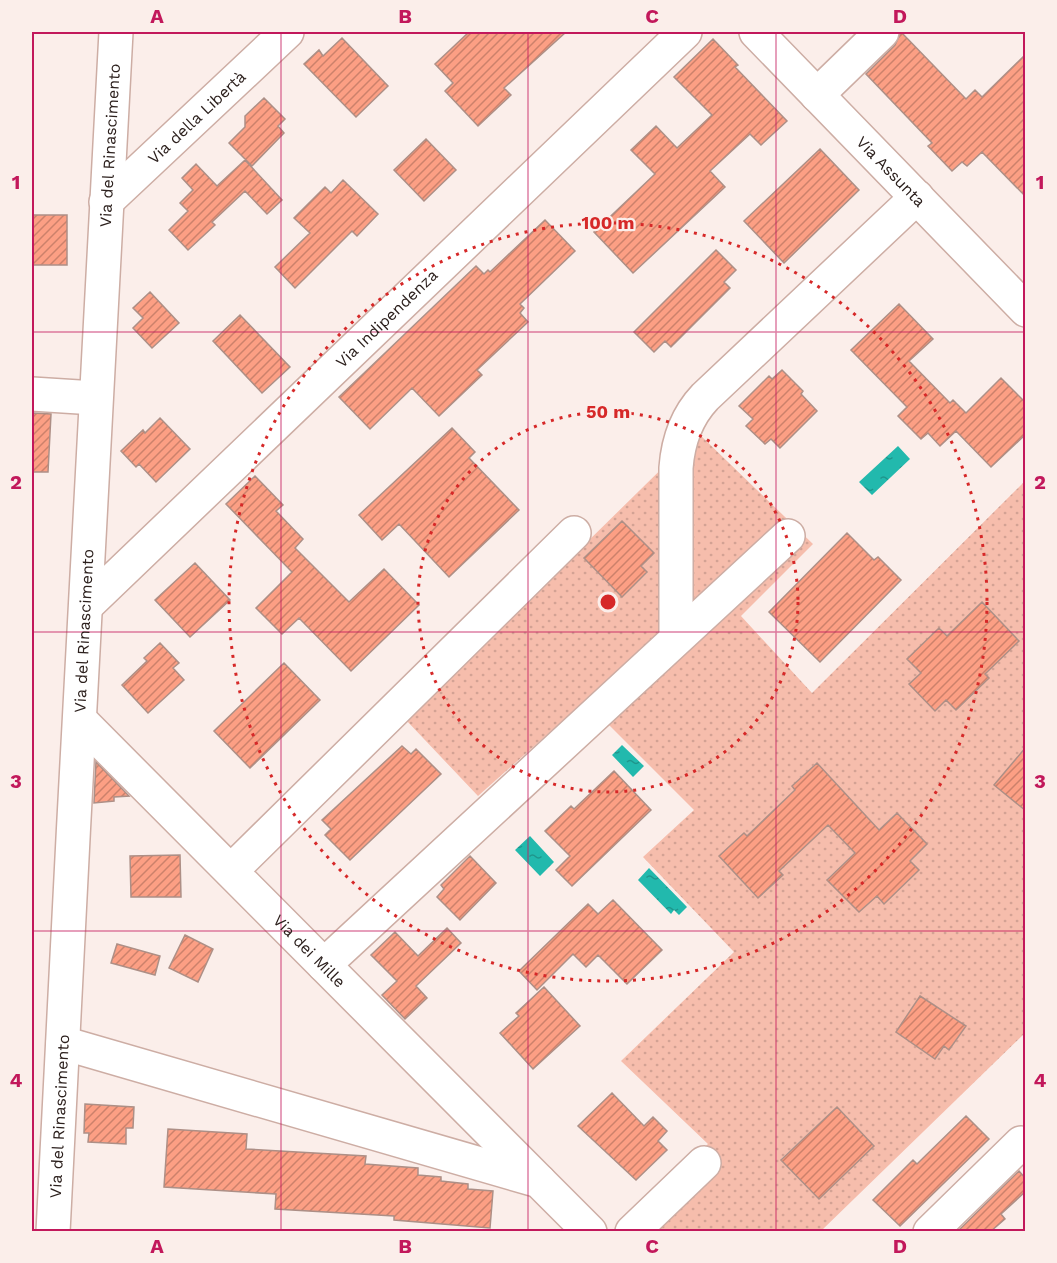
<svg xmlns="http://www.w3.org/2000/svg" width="1057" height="1263" viewBox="0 0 1057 1263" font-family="'Work Sans',sans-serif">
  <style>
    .grass { fill: url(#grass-dots); fill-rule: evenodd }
    .water { fill: url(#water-ripples) }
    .building { fill: url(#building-hatch); stroke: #ad8f86; stroke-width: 1.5 }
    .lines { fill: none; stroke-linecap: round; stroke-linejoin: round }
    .minor-casing { stroke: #cdada4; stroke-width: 36 }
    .minor { stroke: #fff; stroke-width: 33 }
    .grid { fill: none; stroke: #c2185b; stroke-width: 1.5; stroke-opacity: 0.55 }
    .ring { fill: none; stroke: #d62828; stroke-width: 3; stroke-dasharray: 3 6 }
    .labels { text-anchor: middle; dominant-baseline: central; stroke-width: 4.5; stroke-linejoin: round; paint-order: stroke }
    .street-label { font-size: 16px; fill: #2c201d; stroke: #fbeeea }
    .centre { fill: #d62828; stroke: #fbeeea; stroke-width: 3 }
    .ring-label { font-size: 18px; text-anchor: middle; font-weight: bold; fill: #d62828; stroke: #fbeeea; stroke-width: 4.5; stroke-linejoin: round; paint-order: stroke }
    .neatline { fill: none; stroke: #c2185b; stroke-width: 2 }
    .grid-label { font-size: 20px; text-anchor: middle; font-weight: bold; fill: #c2185b }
  </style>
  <defs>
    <pattern id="grass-dots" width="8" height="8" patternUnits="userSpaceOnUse" patternTransform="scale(1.5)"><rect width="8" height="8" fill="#f6bdac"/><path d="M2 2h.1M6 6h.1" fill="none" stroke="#d3a294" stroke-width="1.8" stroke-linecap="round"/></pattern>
    <pattern id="water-ripples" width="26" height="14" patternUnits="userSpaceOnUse" patternTransform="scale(1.5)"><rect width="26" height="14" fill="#22b9ad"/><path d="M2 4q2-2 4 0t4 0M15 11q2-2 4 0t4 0" fill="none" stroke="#1e968c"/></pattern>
    <pattern id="building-hatch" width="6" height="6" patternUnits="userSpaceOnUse" patternTransform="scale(1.5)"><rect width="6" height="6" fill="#fc9f84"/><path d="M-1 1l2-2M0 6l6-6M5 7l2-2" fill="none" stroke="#cc816b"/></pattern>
  </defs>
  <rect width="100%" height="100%" fill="#fbeeea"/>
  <!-- grass -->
  <path class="grass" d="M698,433L813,544L741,616L812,693L1025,481V1033L821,1231H618L708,1144L621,1061L734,952L643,857L694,810L585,701L478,796L406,720ZM622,521L654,553L641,566L647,573L622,597L584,558ZM982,602L1019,640L995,664ZM940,628L989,678L946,700L909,684L921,673L907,659ZM816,763H817L831,828L792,786ZM896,813L927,844L910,861L918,871L884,904L877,896L859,912L827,879ZM744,834L783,875L758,898L719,856ZM920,996L939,1009L944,1022L950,1015L966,1026L950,1049L944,1046L935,1059L896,1032ZM837,1107L874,1146L819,1199L781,1159Z"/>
  <!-- water -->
  <path class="water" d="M898,446L910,459L872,495L859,482Z
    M622,745L644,766L633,777L612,755Z
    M530,836L554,862L540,876L515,850Z
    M649,868L687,907L679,915L674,910L671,914L638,880Z"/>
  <!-- building -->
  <path class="building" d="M469,32H566L504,88L511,95L478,126L445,91L453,83L435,64Z
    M901,32L966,99L975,90L982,97L1026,54V197L982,152L967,166L962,162L952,171L928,146L932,143L866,74L895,45Z
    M342,38L388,86L356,117L304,64L319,50L323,56Z
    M713,39L738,65L735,67L787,121L761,145L750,134L710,171L725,187L633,273L594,232L655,174L631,150L656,126L677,148L712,115L674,77Z
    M264,98L285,119L278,126L284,133L252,166L229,143L245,127V116Z
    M426,139L456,170L424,201L394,170Z
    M820,149L859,190L784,263L744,221Z
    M245,160L282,200L267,214L245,191L212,222L215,225L188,250L169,230L188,211L180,203L193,190L182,178L196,164L217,186Z
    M343,180L378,214L357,236L352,231L295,288L275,267L310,233L294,218L325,187L331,193Z
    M32,215H67V265H32Z
    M545,220L575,251L520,304L524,308L520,313L528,322L477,370L482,375L439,416L412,388L370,429L339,397L476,266L484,274L488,270L490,272Z
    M716,250L736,270L724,282L730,288L671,347L665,341L654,352L634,332Z
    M150,292L179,323L152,348L133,328L143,318L133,308Z
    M899,304L933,339L909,361L950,403L953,400L966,413L1001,378L1026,403V434L991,467L956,431L940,446L928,433L921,439L898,416L907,407L851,350Z
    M240,315L290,367L262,393L213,341Z
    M782,370L803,391L801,394L817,411L780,448L771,439L765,444L746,426L753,419L739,406L769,376L772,379Z
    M32,413L51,414L48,472H32Z
    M160,418L190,449L156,482L139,464L136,467L121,451L143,430L145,433Z
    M452,428L475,452L469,458L519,510L449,577L399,524L382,540L359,515Z
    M255,476L283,505L276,511L303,539L295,548L349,602L384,569L419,605L351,671L299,618L282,634L256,608L292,572L226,504Z
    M622,521L654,553L641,566L647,572L622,597L584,558Z
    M847,533L874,560L878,557L901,580L820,662L769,612Z
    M195,563L230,600L190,637L155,600Z
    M982,602L1019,641L985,674L989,678L956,710L946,700L935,711L909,684L921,673L907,659L939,628L947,636Z
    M160,643L179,663L173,668L184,680L148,713L122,685L147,661L144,658Z
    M284,663L320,700L250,768L214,731Z
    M402,746L411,754L416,749L441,774L350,860L325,835L331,829L322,820Z
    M1026,747V811L994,785Z
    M96,762L129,796L114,797V801L94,803Z
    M817,763L879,830L897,813L927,844L910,861L919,870L884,904L877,896L859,912L827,880L855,853L828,825L779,871L783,875L758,898L719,856L744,833L747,836L795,790L792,786Z
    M614,771L651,810L572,886L556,870L570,856L545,831L571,806L574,809Z
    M180,855L181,897H131L130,856Z
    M470,856L496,883L460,920L437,897L444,889L441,885Z
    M613,900L662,950L627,984L598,955L586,967L573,954L537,990L519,971L588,904L598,914Z
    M447,928L461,943L416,986L427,998L405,1019L382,995L397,981L371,955L395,932L418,956Z
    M185,935L213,949L198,982L169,968Z
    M117,944L160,956L155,975L111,963Z
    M544,987L580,1026L533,1069L500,1033L519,1016L516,1013Z
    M920,996L966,1026L949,1050L944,1046L935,1059L896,1032Z
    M612,1093L644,1126L653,1117L667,1131L658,1141L667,1150L636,1180L578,1126Z
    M85,1104L134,1107L133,1128H126V1144L88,1142L89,1133H84Z
    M837,1107L874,1146L819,1199L781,1160Z
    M966,1116L989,1139L900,1226L873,1200L913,1160L917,1164Z
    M168,1129L247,1134L246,1149L366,1156L365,1164L418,1168V1175L441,1177V1181L468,1184V1189L493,1191L490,1228L394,1220V1216L275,1209L276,1194L164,1187Z
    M1019,1171L1026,1179V1191L1001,1214L1005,1219L990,1232H957Z"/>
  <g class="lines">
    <!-- minor casing -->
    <g class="minor-casing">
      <g id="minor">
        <path id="s1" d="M756,32L1026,310"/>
        <path d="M817,95L882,32"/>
        <path id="s2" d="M106,202L287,32"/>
        <path d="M32,394L95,398"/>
        <path id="s3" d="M86,606L685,32"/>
        <path d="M676,639V468C678,441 687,416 705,397L917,197"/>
        <path id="s4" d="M81,721L539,1181"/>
        <path d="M231,871L574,533"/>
        <path d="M324,965L788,536"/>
        <path d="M63,1043L539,1181L590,1232"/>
        <path id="s5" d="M53,1232C74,832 92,431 116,32"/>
        <path d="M632,1232L704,1163"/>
        <path d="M930,1232L1021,1143"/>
      </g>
    </g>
    <!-- minor -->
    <use href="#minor" class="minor"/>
  </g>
  <!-- grid -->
  <path class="grid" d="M281,32V1232M528,32V1232M776,32V1232M32,332H1026M32,632H1026M32,931H1026"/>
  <!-- distance rings -->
  <g class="ring">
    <circle cx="608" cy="602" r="190"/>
    <circle cx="608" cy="602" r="379"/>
  </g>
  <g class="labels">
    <!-- street labels -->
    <g class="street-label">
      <text stroke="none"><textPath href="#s2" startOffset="124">Via della Libertà</textPath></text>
      <text stroke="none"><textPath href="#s5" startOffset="1088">Via del Rinascimento</textPath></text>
      <text stroke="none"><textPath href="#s1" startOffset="194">Via Assunta</textPath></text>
      <text stroke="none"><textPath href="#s3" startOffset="416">Via Indipendenza</textPath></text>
      <text stroke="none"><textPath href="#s5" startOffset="602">Via del Rinascimento</textPath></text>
      <text stroke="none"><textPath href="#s4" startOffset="324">Via dei Mille</textPath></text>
      <text stroke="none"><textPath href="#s5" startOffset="116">Via del Rinascimento</textPath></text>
    </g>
  </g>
  <circle cx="608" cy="602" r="9" class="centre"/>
  <g class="ring-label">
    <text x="608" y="229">100 m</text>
    <text x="608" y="418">50 m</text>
  </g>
  <!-- border -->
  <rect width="1057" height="1263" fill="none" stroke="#fbeeea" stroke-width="66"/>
  <rect x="33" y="33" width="991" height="1197" class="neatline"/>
  <g class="grid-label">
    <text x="157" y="23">A</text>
    <text x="405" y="23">B</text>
    <text x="652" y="23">C</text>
    <text x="900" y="23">D</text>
    <text x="16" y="189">1</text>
    <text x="1040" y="189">1</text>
    <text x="16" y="489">2</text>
    <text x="1040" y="489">2</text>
    <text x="16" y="788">3</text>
    <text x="1040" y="788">3</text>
    <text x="16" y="1087">4</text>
    <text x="1040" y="1087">4</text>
    <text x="157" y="1253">A</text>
    <text x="405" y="1253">B</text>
    <text x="652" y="1253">C</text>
    <text x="900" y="1253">D</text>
  </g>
</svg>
